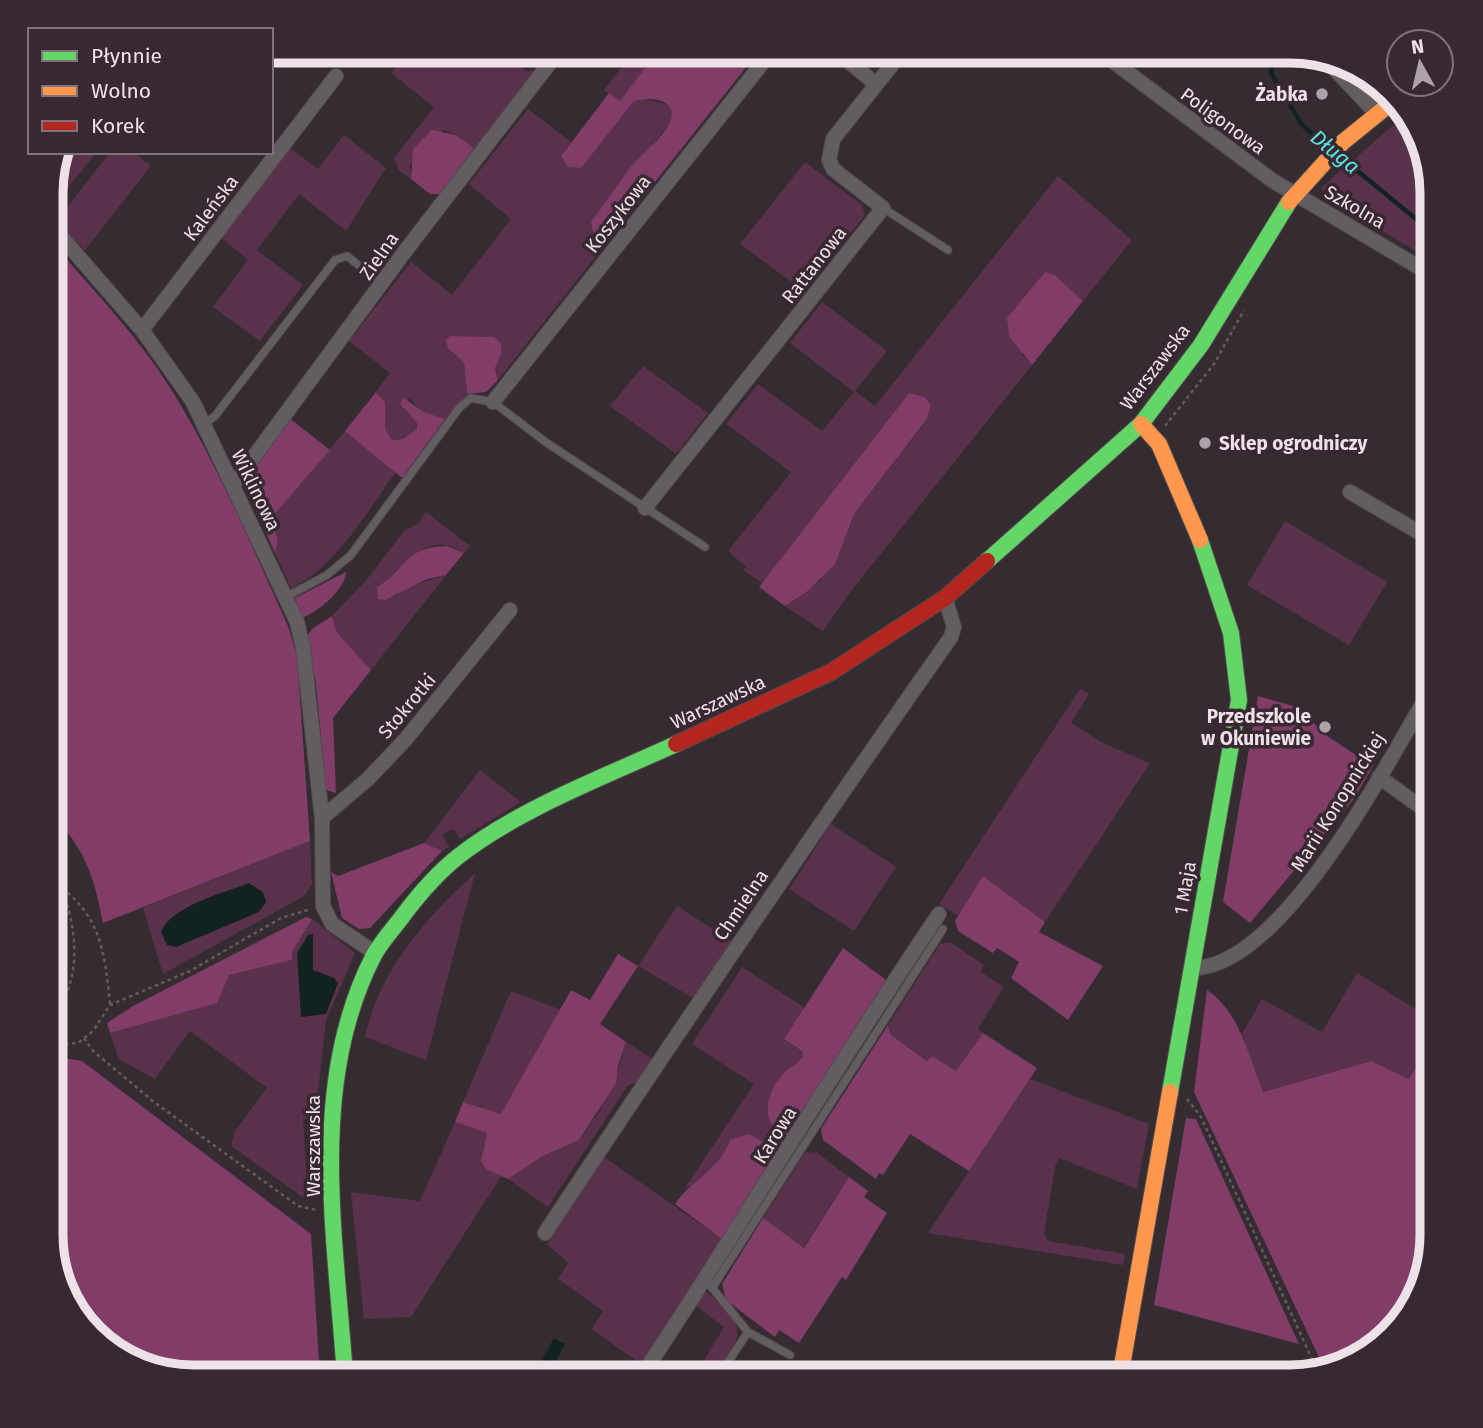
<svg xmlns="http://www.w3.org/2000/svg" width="1483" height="1428" viewBox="0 0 1483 1428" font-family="'Fira Sans',sans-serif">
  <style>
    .green { fill: #5a314a }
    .forest { fill: #813c68 }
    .water { fill: #112221 }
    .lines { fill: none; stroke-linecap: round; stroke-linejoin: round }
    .stream { stroke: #112221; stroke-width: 4.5 }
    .lane-casing { stroke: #524b4e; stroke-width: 9 }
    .street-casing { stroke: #524b4e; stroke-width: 16 }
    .fast-casing { stroke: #524b4e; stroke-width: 18 }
    .slow-casing { stroke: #524b4e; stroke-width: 18 }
    .jam-casing { stroke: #524b4e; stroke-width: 18 }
    .path { stroke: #625c60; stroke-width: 2.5; stroke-dasharray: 3.5 3.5; stroke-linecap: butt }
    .lane { stroke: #635d61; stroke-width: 7 }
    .street { stroke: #635d61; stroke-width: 14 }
    .fast { stroke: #63d668; stroke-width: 16 }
    .slow { stroke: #ff974d; stroke-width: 16 }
    .jam { stroke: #b3261e; stroke-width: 16 }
    .poi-dot { fill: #aca2a7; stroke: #382831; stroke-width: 2.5 }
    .labels { text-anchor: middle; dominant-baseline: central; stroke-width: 7; stroke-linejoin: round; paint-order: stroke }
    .poi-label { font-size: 19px; font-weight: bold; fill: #ece2e7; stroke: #382831; text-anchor: end }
    .street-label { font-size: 19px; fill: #ece2e7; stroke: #382831 }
    .water-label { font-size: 21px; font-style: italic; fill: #55e6df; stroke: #382831 }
    .rim { fill: none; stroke: #ece2e7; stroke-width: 9 }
  </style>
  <rect width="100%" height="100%" fill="#342c30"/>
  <!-- green -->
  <path class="green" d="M408,51H499L526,71L536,70L474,148L456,135L443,130L410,164L411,179L399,170L394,158L434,107L391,73Z
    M634,51H658L620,102L604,90Z
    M1336,61L1352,65L1380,86L1369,84L1364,90Z
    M645,99L669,105L673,113L671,122L591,222L607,236L616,231L498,380L495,367L502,352L501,343L494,337L468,339L456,336L452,352L464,361L467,394L445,419L424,412L409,398L404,409L417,423V429L403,439L392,440L385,429V402L376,392L390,373L349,341L411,262L452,295L511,219L469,184L528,109L571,142L561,156L633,102Z
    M1406,114C1436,162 1432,206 1432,261L1325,196L1322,187Z
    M344,135L386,168L346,231L299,194L257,250L303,285L260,341L213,307L248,260L220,237L289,147L318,169Z
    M59,152L95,154L51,209V183Z
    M110,152H133L151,166L85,250L56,222Z
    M805,162L862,205L865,215L804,291L740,244Z
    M1058,176L1132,240L1083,301L1055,275L1045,272L1022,354L1032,365L851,591L823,631L785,606L820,581L844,539L854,514L927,420L931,405L925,397L909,393L762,583L743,570L746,567L728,551L791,472L726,424L758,384L822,431L854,392L790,343L822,302L887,351L855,391L875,406Z
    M643,366L708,413L676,454L610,406Z
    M345,431L396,472C366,512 337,567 291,588L275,553L278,540L271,518Z
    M426,512L470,546L464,553C422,527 407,569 377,587L394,597L411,586L446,575L371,670L336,631L332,616L368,578L404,531L419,523Z
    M1285,521L1387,582L1349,645L1247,585Z
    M1080,689L1089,694L1071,723L1105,744L1150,763L1045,922L984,877L958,916L939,904Z
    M480,770L521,802L460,839L454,829L442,834L449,847L442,851L424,843Z
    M831,824L896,867L854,931L789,889Z
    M310,841L312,885L304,896L163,974L143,908Z
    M475,873L426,1060L365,1037C380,969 426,918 475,873Z
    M677,906L733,942L695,999L638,966Z
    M312,919L355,953L326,1020L315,1118L303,1119L308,1201L231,1146L235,1131L267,1088L190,1031L155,1079L119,1059L110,1033L216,1003L228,975L292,960V952Z
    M950,942L984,965L981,972L1004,987L978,1029L983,1033L956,1072L932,1056L928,1061L890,1034L888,1025L940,944Z
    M742,967L805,1008L784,1039L802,1051L803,1057C797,1064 788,1068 782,1075C764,1095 759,1128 789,1136L780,1151L768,1143L730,1140C723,1160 706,1182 685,1188L754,1084L692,1044Z
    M1357,973L1414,1008L1425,992L1432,996V1042L1409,1079L1371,1061L1262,1092L1242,1034L1262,999L1322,1032Z
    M511,991L561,1010L501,1114L463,1102Z
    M626,1042L656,1061L643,1081L628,1085L548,1207L508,1179L543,1156L579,1140L599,1112L618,1071Z
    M1030,1079L1149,1124L1137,1189L1059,1158L1055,1167L1044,1234L1048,1241L1125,1254L1123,1265L928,1233Z
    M455,1122L488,1133L483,1148L486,1169L502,1175L411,1317L364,1319L351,1192L420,1201Z
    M816,1152L849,1177L803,1248L763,1218L805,1153Z
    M604,1157L723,1240L642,1365L592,1329L603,1311L558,1279L568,1263L547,1244Z
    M707,1292C751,1329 742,1334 714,1377H694L724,1327L693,1304L699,1295Z"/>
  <!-- forest -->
  <path class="forest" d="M658,51H759L616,231L599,238L594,235L591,222C605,204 617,185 630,168C640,155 690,118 665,103C656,97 643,99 633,102L581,168L568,167L561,156L609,93L620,101Z
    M432,130L456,135L474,148L440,194H430L411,179L413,149Z
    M51,241C91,288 136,334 169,386C217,462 251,545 288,626L297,655L310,841L103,923C94,876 85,848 51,814Z
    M1045,272L1055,275L1083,301L1032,365L1009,336L1007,318Z
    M450,336L494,337L501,343L502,352L495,368L498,380L486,392L467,394L464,362L448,348L446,340Z
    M376,392L385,402V429L392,440L403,439L417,429V423L400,404L404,398L424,412L445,419L402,478L345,431Z
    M909,393L925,397L931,405L927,419L854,514L835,564L809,590L785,606L759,587Z
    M288,417L330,450L271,518L278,540L275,553L243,481Z
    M447,546L464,553L446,575L427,579L385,600L378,599L377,587C409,568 403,547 447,546Z
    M346,572C345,590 318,612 302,618L295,598Z
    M332,616L336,631L371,670L333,718L336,793L326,790L316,684L307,637L312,629Z
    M1258,696L1297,707L1327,736L1373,766L1354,799L1250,923L1223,902Z
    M424,843L442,851L370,928L359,929L342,918L331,872L338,876Z
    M983,876L1045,922L1039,932L1103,966L1068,1020L1011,978L1019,962L997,948L993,953L958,931L955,921Z
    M306,917L312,919L292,952V960L229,975L217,1003L110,1033L107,1023L133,1006Z
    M843,948L889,982L789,1136C759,1128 764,1095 782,1075C788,1068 797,1064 803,1057L802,1051L784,1039Z
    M618,954L638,966L600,1024L626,1042L618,1066L616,1083L579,1140L543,1156L508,1179L486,1169L481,1161L487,1133L455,1122L463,1102L501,1114L571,990L590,1000Z
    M1207,990C1240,1012 1249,1057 1263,1092L1371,1061L1409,1079L1432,1042V1235L1421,1290L1384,1342L1344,1367L1325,1370L1194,1092Z
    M888,1025L890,1034L927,1061L932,1056L956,1071L983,1033L1037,1068L969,1171L910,1134L883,1175L879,1173L876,1179L823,1140L821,1129Z
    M51,1056L82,1061L311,1234L320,1377H193L138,1366L86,1329L61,1289L51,1235Z
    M1186,1118L1196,1119L1299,1344L1154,1305Z
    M749,1134L780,1151L723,1240L675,1204C691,1180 719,1171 730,1140Z
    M849,1177L868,1191L864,1197L887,1213L846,1280L842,1277L799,1343L779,1330L775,1337L726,1300L722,1284L763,1218L804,1248Z"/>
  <!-- water -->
  <path class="water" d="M249,883L263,892L266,902L259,912L176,947L167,945L161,932C171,906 224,893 249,883Z
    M313,934V970L334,978L338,983L326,1014L301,1017L297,953L308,935Z
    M554,1338L565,1344L551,1370L540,1364Z"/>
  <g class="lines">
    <!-- stream -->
    <path class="stream" d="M1274,51L1271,73L1302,125L1331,149
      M1338,155L1432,232"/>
    <!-- lane casing -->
    <g class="lane-casing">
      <path id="lane" d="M883,208L948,250
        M202,426L215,416L335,260L347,256L382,284
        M286,597L327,575L351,555L460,407L471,398L493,402L547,443L705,547
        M709,1284L748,1332L790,1355
        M712,1288L943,929
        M718,1377L748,1332"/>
    </g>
    <!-- street casing -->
    <g class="street-casing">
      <path id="street" d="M836,51L876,84
        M1099,51L1273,181L1432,275
        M1324,58L1377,114
        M51,225L142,330L193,402L297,622L303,647L322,818L323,906L332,924L375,953
        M142,330L336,76
        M493,402L772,51
        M233,485L406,250L559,51
        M1350,492L1432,540
        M645,508L883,208L833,169L829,160L833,139L903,51
        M1379,777L1432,815
        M322,818L368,779L405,740L510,610
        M1194,968C1284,966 1390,758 1432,687
        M545,1233C678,1032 813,833 951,637L954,627L945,598
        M641,1377C742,1224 836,1066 939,914"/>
    </g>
    <!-- fast casing -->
    <g class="fast-casing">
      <path id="fast" d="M987,561L1141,424L1201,345L1289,202
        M1170,1092L1239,700L1231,633L1200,540
        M345,1377C336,1238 307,1084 374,955C381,942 393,929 402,917C419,894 437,873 460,855C523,807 604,777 676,744"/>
    </g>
    <!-- slow casing -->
    <g class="slow-casing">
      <path id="slow" d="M1289,202L1343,142L1396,99
        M1141,424L1159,444L1200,540
        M1120,1377L1170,1092"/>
    </g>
    <!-- jam casing -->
    <g class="jam-casing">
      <path id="jam" d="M676,744L831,672L945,598L987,561"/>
    </g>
    <!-- path -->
    <path class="path" d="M344,65L355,51
      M1165,426L1214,364L1244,310
      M51,880C100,912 105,950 110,1005
      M51,1029C57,1016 64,1003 68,989C83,950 69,899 51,863
      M84,1038L93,1051L154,1102L298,1206L317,1210
      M51,1045L78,1043L93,1031L110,1005L190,971L281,918L308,910
      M1187,1099L1201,1117L1318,1372"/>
    <!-- lane -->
    <use href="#lane" class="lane"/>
    <!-- street -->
    <use href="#street" class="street"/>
    <!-- fast -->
    <use href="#fast" class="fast"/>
    <!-- slow -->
    <use href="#slow" class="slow"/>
    <!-- jam -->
    <use href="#jam" class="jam"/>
  </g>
  <!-- markers -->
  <g class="poi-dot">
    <circle cx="1322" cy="94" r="7"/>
    <circle cx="1205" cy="443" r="7"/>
    <circle cx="1325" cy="727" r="7"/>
  </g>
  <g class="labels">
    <!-- poi labels -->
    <g class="poi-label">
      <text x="1308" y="94">Żabka</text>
      <text x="1219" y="443" text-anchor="start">Sklep ogrodniczy</text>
      <text x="1311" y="716">Przedszkole<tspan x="1311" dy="22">w Okuniewie</tspan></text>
    </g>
    <!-- street labels -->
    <g class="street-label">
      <text transform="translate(1223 121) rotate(36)">Poligonowa</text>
      <text transform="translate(1355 207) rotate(30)">Szkolna</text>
      <text transform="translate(211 208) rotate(-53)">Kaleńska</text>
      <text transform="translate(618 214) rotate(-52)">Koszykowa</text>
      <text transform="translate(379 256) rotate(-55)">Zielna</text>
      <text transform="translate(814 265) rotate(-52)">Rattanowa</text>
      <text transform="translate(1155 367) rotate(-53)">Warszawska</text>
      <text transform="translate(256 490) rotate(64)">Wiklinowa</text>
      <text transform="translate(718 702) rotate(-25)">Warszawska</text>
      <text transform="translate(407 706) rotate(-50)">Stokrotki</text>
      <text transform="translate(1338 802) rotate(-58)">Marii Konopnickiej</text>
      <text transform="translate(1185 888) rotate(-80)">1 Maja</text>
      <text transform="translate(741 905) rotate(-56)">Chmielna</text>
      <text transform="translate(775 1135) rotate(-58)">Karowa</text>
      <text transform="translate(313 1146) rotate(-90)">Warszawska</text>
    </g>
    <!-- water labels -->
    <g class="water-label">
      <text transform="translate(1335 152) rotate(39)">Długa</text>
    </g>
  </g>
  <!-- crop -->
  <path d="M0 0H1483V1428H0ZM193 63H1290A130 130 0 0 1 1420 193V1235A130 130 0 0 1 1290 1365H193A130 130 0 0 1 63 1235V193A130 130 0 0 1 193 63Z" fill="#382831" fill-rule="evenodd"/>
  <path class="rim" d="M193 63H1290A130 130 0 0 1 1420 193V1235A130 130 0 0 1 1290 1365H193A130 130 0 0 1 63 1235V193A130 130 0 0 1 193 63Z"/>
  <!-- legend -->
  <rect x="28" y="28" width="245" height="126" fill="#382831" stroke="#80727a" stroke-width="2"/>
  <rect x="42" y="51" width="35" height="10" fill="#63d668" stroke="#80727a" stroke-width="2"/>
  <text x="91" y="63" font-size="21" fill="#ece2e7">Płynnie</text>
  <rect x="42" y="86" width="35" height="10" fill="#ff974d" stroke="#80727a" stroke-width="2"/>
  <text x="91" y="98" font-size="21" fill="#ece2e7">Wolno</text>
  <rect x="42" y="121" width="35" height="10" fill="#b3261e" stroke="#80727a" stroke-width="2"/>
  <text x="91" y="133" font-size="21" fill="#ece2e7">Korek</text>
  <!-- north arrow -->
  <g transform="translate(1420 63) rotate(352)"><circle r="33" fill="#382831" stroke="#80727a" stroke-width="2"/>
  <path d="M0-5L12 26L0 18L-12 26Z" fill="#aca2a7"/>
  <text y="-10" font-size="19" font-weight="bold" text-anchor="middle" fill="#ece2e7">N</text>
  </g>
</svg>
